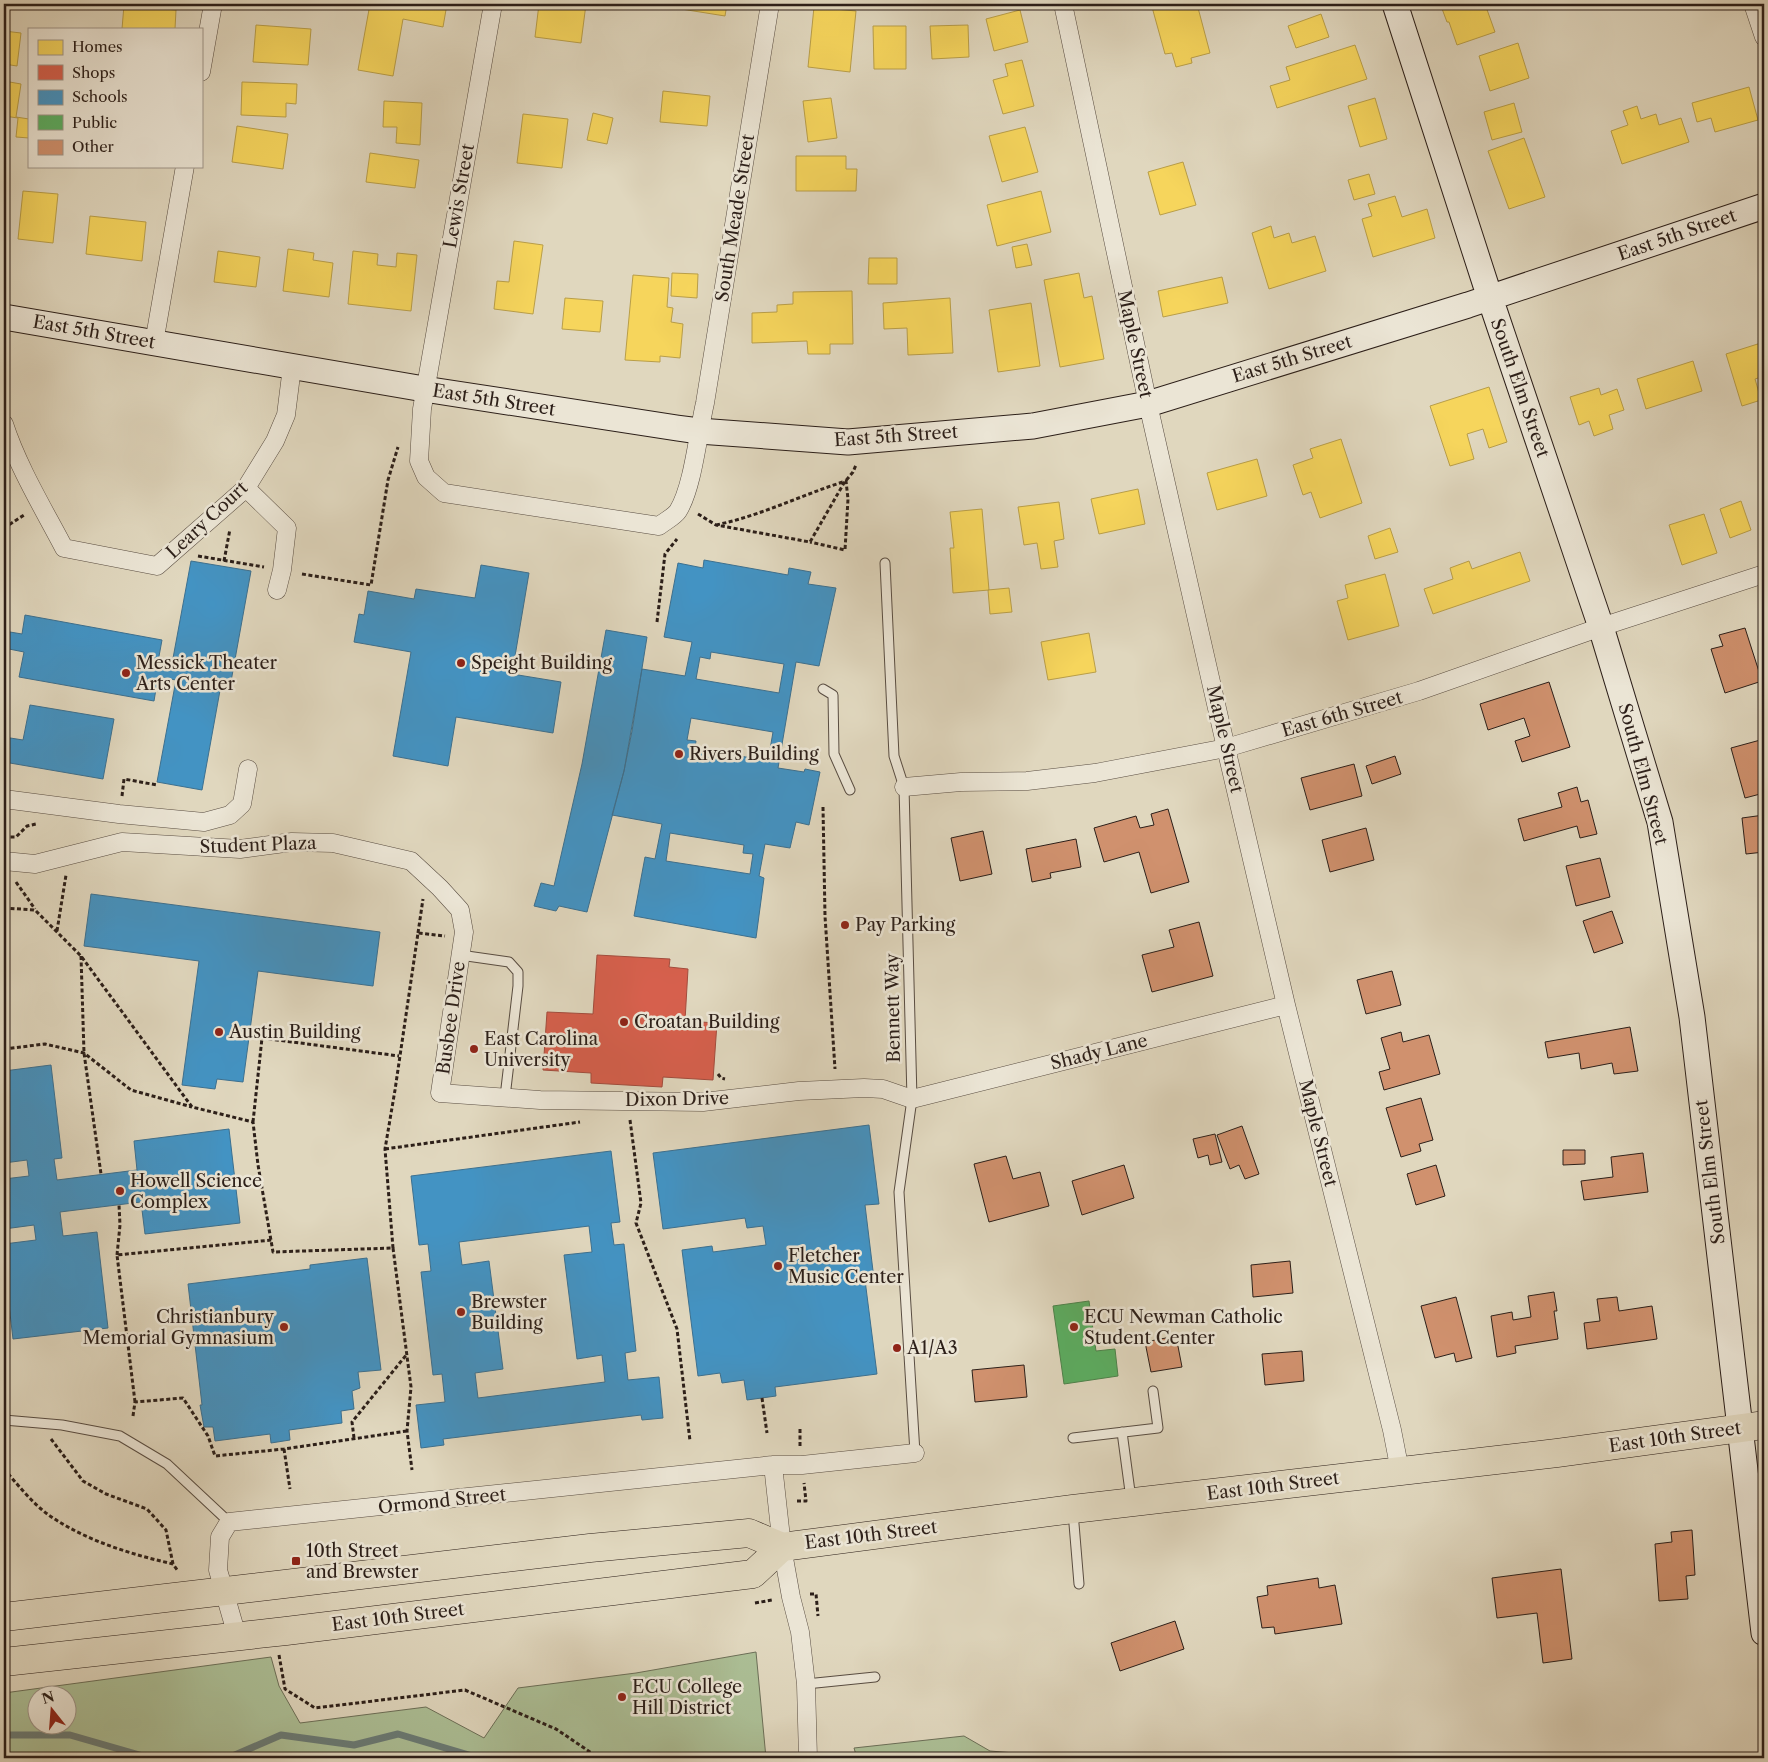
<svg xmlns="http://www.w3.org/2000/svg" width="1768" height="1762" viewBox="0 0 1768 1762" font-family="'Libre Caslon Text',serif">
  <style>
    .green { fill: #acbf96; stroke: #6c6f58; fill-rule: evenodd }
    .homes { fill: #f6d55c; stroke: #b99e48 }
    .shops { fill: #d6604d; stroke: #a34c3d }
    .schools { fill: #4393c3; stroke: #3c7090; fill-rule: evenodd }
    .public { fill: #5aae61; stroke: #4c834b }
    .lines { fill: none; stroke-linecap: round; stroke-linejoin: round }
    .stream { stroke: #6a7b76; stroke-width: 7 }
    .building { fill: #d0916e; stroke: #2c1f19 }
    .lane-casing { stroke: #594d42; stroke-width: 11 }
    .street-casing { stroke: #594d42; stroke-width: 19 }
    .secondary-casing { stroke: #2c1f19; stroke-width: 27 }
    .primary-casing { stroke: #2c1f19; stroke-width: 29 }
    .path { stroke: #2c1f19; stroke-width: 3; stroke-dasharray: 4 2.5; stroke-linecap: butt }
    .lane { stroke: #ebe5d5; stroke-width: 9 }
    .street { stroke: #ebe5d5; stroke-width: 18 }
    .secondary { stroke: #ebe5d5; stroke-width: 25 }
    .primary { stroke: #e0d7be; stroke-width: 28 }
    .poi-dot { fill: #8f2418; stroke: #ebe5d5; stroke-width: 2 }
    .labels { text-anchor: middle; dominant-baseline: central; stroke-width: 5; stroke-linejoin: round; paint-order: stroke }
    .street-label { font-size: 18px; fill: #2c1f19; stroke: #ebe5d5 }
    .poi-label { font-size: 18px; fill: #2c1f19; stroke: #ebe5d5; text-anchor: start }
  </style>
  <rect width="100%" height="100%" fill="#e0d7be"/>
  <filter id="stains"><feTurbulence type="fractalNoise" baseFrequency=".004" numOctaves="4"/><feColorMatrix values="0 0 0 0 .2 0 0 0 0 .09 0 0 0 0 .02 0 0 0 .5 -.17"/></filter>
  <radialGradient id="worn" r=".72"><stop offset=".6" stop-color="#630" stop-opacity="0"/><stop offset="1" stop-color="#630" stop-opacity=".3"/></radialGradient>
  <!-- green -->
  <path class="green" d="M756,1652L766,1758H4V1693L271,1657L279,1686L300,1723L426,1707L484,1738L518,1688L636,1673ZM38,1694H68V1724H38Z
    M964,1736L990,1751L1075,1758H857L854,1748Z"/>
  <!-- homes -->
  <path class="homes" d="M269,4H300V9L268,6Z
    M370,4L408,5L447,4L443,27L403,19L393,76L358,70Z
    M539,4H586L581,43L535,37Z
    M650,4H727L725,16Z
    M1167,4H1197L1210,53L1191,58L1192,63L1176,67L1172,53L1165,54L1152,7Z
    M1448,4H1485L1495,32L1457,45L1449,22H1447L1441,6Z
    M124,5L176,10L175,29H122Z
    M814,7L856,11L850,72L808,67Z
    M1020,10L1028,42L994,51L986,19Z
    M1321,14L1329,37L1296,48L1288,26Z
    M256,25L311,29L308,65L253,62Z
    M968,25L969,57L932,59L930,26Z
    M873,26H906V69H874Z
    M4,31L21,33L17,66L4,64Z
    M1518,43L1529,78L1490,91L1479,56Z
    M1355,45L1367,79L1277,108L1270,86L1290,80L1286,67Z
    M1022,60L1034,106L1003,114L993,80L1008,76L1005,64Z
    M4,81L21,84L16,117L29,119V138L16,137L18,118L4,116Z
    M242,82L297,84L296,104L286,103V117L241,115Z
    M1749,87L1758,120L1715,132L1711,118L1697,122L1692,103Z
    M663,91L710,96L707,126L660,122Z
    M831,98L837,138L808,142L803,101Z
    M1375,98L1387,139L1360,147L1348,106Z
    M384,101L422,103L420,145L396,143L397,127H383Z
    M1514,103L1522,132L1492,140L1484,112Z
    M1637,106L1641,119L1656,114L1659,125L1681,118L1689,142L1622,164L1611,131L1628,125L1623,111Z
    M593,113L613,118L607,144L587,140Z
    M523,114L568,119L562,168L517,163Z
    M237,126L288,134L283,169L232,162Z
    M1025,127L1038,172L1002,182L989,136Z
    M1524,138L1545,197L1509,209L1488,151Z
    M370,153L419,160L415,188L366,182Z
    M796,156H846V169H857L856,191H796Z
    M1183,162L1196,205L1160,215L1148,172Z
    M1369,174L1375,194L1354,200L1348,180Z
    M23,191L58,194L53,243L18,239Z
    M1041,191L1051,232L997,246L987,205Z
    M1395,196L1402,217L1427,209L1435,238L1373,257L1362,219L1372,216L1368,204Z
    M90,216L146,222L142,261L86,254Z
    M1271,226L1274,238L1289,233L1292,243L1315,236L1326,271L1269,289L1252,233Z
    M514,241L543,245L533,314L494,309L497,281L509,282Z
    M1027,244L1032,265L1016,268L1012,247Z
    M288,249L314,253L313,260L333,263L329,297L283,291Z
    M218,251L260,257L256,287L214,282Z
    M353,251L378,254L377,265L396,267L397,253L417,255L411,311L348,304Z
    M869,258H897V284H868Z
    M672,273L698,274L697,298L671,296Z
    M1079,273L1084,298L1092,296L1104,359L1060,367L1044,280Z
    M633,275L669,278L667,307L673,308L671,322L683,324L680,358L660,356V362L625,360Z
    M1222,277L1228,303L1163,317L1158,291Z
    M852,291L853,344H830V354H808L807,341L752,343V313L777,312V305L793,304V292Z
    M565,298L603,301L600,332L562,329Z
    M950,298L953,353L908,355L907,328L884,329L883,303Z
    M1031,303L1040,366L998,372L989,310Z
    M1764,342V376L1755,379L1761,400L1742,406L1726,354Z
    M1693,361L1702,391L1646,409L1637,379Z
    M1489,387L1507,442L1489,448L1483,429L1467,434L1474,459L1450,466L1430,406Z
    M1599,388L1601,395L1617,389L1624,410L1609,415L1613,429L1594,436L1589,421L1579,425L1570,397Z
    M1341,439L1362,503L1320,518L1311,492L1303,495L1293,465L1313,458L1310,449Z
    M1257,459L1267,496L1217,510L1207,473Z
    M1138,489L1145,524L1099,534L1091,499Z
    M1741,501L1751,530L1730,538L1720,509Z
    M1059,502L1064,539L1054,541L1058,567L1041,569L1037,543L1024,545L1018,507Z
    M982,509L989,590L953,593L950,548H954L950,512Z
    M1704,514L1717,553L1682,565L1669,525Z
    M1390,528L1398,552L1375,559L1368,536Z
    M1520,552L1530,581L1433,614L1424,589L1453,579L1450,568L1469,561L1472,569Z
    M1385,574L1399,626L1348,640L1337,601L1348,598L1345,585Z
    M1009,588L1012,612L990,614L988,590Z
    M1089,633L1096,672L1048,680L1041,642Z"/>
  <!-- shops -->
  <path class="shops" d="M597,955L670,959L669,967L688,969L685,1021L717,1023L713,1080L663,1077L662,1087L591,1083V1073L543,1070L547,1012L593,1014Z"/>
  <!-- schools -->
  <path class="schools" d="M704,560L788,575L789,568L811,572L808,584L836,588L819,666L796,662L778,768L804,772L805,769L820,772L809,825L796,822L790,848L765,844L759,876L764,878L756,938L634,916L645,857L655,859L662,824L612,815L624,771L642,669L685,676L692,642L664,637L678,563L703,568ZM711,652L784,664L779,693L696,679L700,657L710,659ZM691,718L773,732L768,761L695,748L696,741L687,740ZM670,833L744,845L743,853L753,854L750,874L666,861Z
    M191,561L251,571L230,687L221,685L202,790L157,782L176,680L158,677L154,701L19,677L24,652L4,648V631L22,634L25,615L162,640L157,667L171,669Z
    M481,565L529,573L512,674L561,682L553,733L456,717L448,766L393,756L411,652L354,642L359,614L364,615L368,591L414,599L416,589L475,598Z
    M606,630L647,637L632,731L624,771L587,912L559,906L556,911L534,906L541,883L554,886L582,764Z
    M30,705L114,719L103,779L4,762V737L23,740Z
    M91,894L380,932L373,986L258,971L243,1082L217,1079L215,1089L182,1085L199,961L84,946Z
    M51,1065L62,1158L54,1159L57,1180L137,1170L134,1141L229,1129L240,1223L145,1234L141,1202L60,1212L63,1236L97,1232L108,1328L13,1339L4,1262V1244L36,1240L34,1225L4,1229V1179L29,1176L27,1160L4,1163V1071Z
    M869,1125L879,1204L865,1205L874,1279L865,1280L877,1374L775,1387L776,1396L747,1400L744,1380L722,1383L720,1373L698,1376L682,1250L712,1246L713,1252L766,1245L763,1226L747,1228L745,1218L663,1229L653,1153Z
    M611,1151L620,1222L611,1223L614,1245L624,1244L636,1351L625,1353L628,1380L659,1377L663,1418L642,1420L641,1415L443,1439L444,1445L421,1448L416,1405L445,1402L442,1374L433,1375L421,1272L431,1271L428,1244L419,1245L411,1176ZM589,1226L592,1252L564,1255L577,1359L602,1355L605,1382L478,1398L475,1373L503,1369L489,1261L462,1265L459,1242Z
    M367,1258L381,1370L358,1372L360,1388L352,1391L354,1409L341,1411L342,1423L289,1430L290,1440L271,1443L270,1434L215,1441L213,1427H204L200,1405H202L188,1284L310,1269V1265Z"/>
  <!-- public -->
  <path class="public" d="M1089,1301L1096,1351L1115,1349L1118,1376L1064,1384L1053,1306Z"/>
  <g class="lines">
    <!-- stream -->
    <path class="stream" d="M4,1735H70L150,1758
      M228,1758L281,1735L354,1745L398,1734L479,1758"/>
  </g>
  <!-- building -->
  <path class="building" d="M1745,628L1762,681L1725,693L1711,649L1723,646L1719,635Z
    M1549,682L1570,747L1522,762L1515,741L1530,736L1524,718L1488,730L1480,704Z
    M1764,739V793L1745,798L1731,748Z
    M1395,756L1401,774L1372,784L1366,766Z
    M1354,764L1362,796L1310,810L1301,778Z
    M1577,787L1581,802L1588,800L1597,834L1580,838L1577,826L1524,841L1518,819L1562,807L1558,793Z
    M1168,809L1189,882L1151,893L1139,852L1104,862L1094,828L1136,816L1140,828L1154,825L1151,814Z
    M1764,815V852L1746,854L1742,818Z
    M1366,828L1374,860L1330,872L1322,840Z
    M983,831L992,874L960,881L951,838Z
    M1076,839L1081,867L1050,873L1051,878L1032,882L1026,849Z
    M1600,858L1610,897L1576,906L1566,866Z
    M1612,911L1623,943L1594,953L1583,921Z
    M1199,922L1213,976L1152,992L1142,955L1174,947L1169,930Z
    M1392,971L1401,1005L1366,1014L1357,980Z
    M1630,1027L1638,1071L1614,1074L1612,1063L1581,1069L1579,1053L1548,1058L1545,1042Z
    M1401,1032L1403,1042L1429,1035L1440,1074L1384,1090L1379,1072L1390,1069L1381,1038Z
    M1421,1098L1433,1140L1419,1144L1421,1151L1401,1157L1386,1108Z
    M1242,1126L1259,1174L1245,1179L1239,1165L1230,1169L1217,1135Z
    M1215,1134L1222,1162L1210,1165L1208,1155L1198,1158L1193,1139Z
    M1563,1150H1585V1164L1563,1165Z
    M1643,1153L1648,1192L1584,1200L1581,1181L1613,1177L1611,1157Z
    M1006,1156L1013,1179L1040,1172L1049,1206L989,1222L974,1164Z
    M1124,1165L1134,1198L1082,1215L1072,1181Z
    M1436,1165L1445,1196L1416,1205L1407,1174Z
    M1290,1261L1293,1293L1253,1297L1251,1265Z
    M1554,1292L1557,1311H1554L1558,1339L1515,1346L1516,1353L1497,1357L1491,1316L1512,1312L1513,1320L1531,1317L1528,1296Z
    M1456,1297L1472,1358L1456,1362L1454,1353L1435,1358L1421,1306Z
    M1617,1297L1619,1311L1652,1306L1657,1339L1587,1349L1584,1323L1600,1321L1597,1299Z
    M1176,1336L1182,1367L1151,1372L1145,1342Z
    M1302,1351L1304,1381L1265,1385L1262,1354Z
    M1024,1365L1027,1397L975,1402L972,1370Z
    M1692,1530L1695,1575L1686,1576L1688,1599L1659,1601L1655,1544L1672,1542L1671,1532Z
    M1561,1569L1572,1659L1543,1663L1537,1613L1497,1618L1492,1578Z
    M1318,1578L1319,1588L1335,1585L1342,1624L1275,1634L1274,1627L1262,1628L1257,1597L1268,1595L1267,1586Z
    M1175,1621L1184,1649L1120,1671L1111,1643Z"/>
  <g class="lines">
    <!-- lane casing -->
    <g class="lane-casing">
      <path id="lane" d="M885,563L894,756L904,787L912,1099L899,1192L915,1453
        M823,689L833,695L834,754L850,790
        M460,955L509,962L518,972V986L505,1097
        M4,1420L62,1425L120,1436L167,1464L229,1522
        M1122,1432L1131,1499
        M1073,1438L1158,1428L1153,1391
        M1073,1512L1079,1584
        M806,1684L875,1677"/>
    </g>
    <!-- street casing -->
    <g class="street-casing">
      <path id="street" d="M493,4L422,409L419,461L426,477L444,493L659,526C665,521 674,517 678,511C693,487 698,433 705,403L770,4
        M1063,4L1148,404L1226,748L1286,1005L1392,1430L1400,1471
        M1753,4L1764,37
        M201,72L213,4
        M154,343L185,166
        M4,424C18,467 43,508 64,548L157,566L246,488L275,441L286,415L292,367
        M246,488L287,528L282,570L277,590
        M904,787L961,782L1027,781L1095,773L1226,748L1419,691L1601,627L1764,574
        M4,799L119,814L204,822L230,815L242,804L248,769
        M4,861L35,864L122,842L240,849L292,842L333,843L411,861L440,888L460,910L464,932L440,1093L540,1100L703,1102L799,1091L864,1088L883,1089L912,1099L1286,1005
        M773,1465L782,1547L791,1597L800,1632L806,1684L808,1758
        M237,1636L218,1570L220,1537L229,1522L773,1465H802L915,1453"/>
    </g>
    <!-- secondary casing -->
    <g class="secondary-casing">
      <path id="secondary" d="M1395,4L1490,298L1601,627L1660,822L1692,1017L1764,1633
        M4,317L424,389L677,428L699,431L848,442L1033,426L1148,404L1468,305L1764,206"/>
    </g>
    <!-- primary casing -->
    <g class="primary-casing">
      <path id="primary" d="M4,1617L590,1548L749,1533L782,1547L1073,1509L1557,1453L1764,1425
        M4,1662L286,1631L753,1574L782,1547"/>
    </g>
    <!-- path -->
    <path class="path" d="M698,514L716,525L810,542L844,483L853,472L856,465
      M716,525C763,515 801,495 846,481L848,499L845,550L810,542
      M4,528L24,515
      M198,556L264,567
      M224,561L230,529
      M302,574L371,585L388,480L398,447
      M657,622L665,554L677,539
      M122,796L124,779L157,785
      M823,807L825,916L835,1069
      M4,837H16L27,826L36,824
      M16,882L35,909
      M4,908L35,910L81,956L192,1107L253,1122L258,1165L273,1252L393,1248L411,1387L407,1431L412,1470
      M57,931L66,875
      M418,933L423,899
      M81,956L84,1053L101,1174
      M4,1049L45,1044L84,1053L131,1090L192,1107
      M718,1074L721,1078L725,1079
      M630,1120L641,1203L636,1223L677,1329L690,1441
      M253,1122L262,1038L399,1056
      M385,1149L580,1122
      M393,1248L385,1149L395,1090L418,933L445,936
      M117,1255L120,1225L119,1205
      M762,1398L767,1433
      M135,1402L117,1255L272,1240
      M133,1416L135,1402L183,1398L208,1436L215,1456L284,1449L407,1431
      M800,1429V1446
      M354,1438L352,1422L407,1354
      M51,1439L83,1481L106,1494L147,1509L166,1530L173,1564
      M284,1449L290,1489
      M4,1469C18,1485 33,1504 50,1516C87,1541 130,1554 173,1564L178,1571
      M797,1501H806L804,1483
      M810,1594H816L818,1616
      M755,1603L772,1600
      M279,1655L285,1689L315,1708L465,1690L556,1729L599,1758"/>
    <!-- lane -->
    <use href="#lane" class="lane"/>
    <!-- street -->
    <use href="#street" class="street"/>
    <!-- secondary -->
    <use href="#secondary" class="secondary"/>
    <!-- primary -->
    <use href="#primary" class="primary"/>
  </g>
  <!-- markers -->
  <g class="poi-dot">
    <circle cx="461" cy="663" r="5"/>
    <circle cx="126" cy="673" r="5"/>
    <circle cx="679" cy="754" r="5"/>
    <circle cx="845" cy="925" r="5"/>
    <circle cx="624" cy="1022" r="5"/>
    <circle cx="219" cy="1032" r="5"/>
    <circle cx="474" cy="1049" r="5"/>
    <circle cx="120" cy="1191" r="5"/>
    <circle cx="778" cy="1266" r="5"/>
    <circle cx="461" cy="1312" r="5"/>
    <circle cx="284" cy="1327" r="5"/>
    <circle cx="1074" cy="1327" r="5"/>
    <circle cx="897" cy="1348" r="5"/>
    <rect x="291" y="1556" width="10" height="10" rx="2.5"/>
    <circle cx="622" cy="1697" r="5"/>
  </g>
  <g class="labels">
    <!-- street labels -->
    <g class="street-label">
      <text transform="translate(459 196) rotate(-80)">Lewis Street</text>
      <text transform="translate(735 218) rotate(-81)">South Meade Street</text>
      <text transform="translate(1677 235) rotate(-19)">East 5th Street</text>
      <text transform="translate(94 332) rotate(10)">East 5th Street</text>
      <text transform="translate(1135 344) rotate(78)">Maple Street</text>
      <text transform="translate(1292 359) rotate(-17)">East 5th Street</text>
      <text transform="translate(1520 388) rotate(71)">South Elm Street</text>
      <text transform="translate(494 400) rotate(9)">East 5th Street</text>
      <text transform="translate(896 436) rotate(-4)">East 5th Street</text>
      <text transform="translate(207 520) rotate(-43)">Leary Court</text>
      <text transform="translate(1342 714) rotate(-16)">East 6th Street</text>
      <text transform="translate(1225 739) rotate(77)">Maple Street</text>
      <text transform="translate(1643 774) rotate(75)">South Elm Street</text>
      <text transform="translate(258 845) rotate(-2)">Student Plaza</text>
      <text transform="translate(893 1008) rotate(-91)">Bennett Way</text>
      <text transform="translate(451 1018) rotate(-82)">Busbee Drive</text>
      <text transform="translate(1099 1052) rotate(-14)">Shady Lane</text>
      <text transform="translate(677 1099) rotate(-1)">Dixon Drive</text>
      <text transform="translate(1318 1133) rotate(76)">Maple Street</text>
      <text transform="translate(1710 1172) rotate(-97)">South Elm Street</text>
      <text transform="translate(1675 1437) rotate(-8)">East 10th Street</text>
      <text transform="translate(1273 1486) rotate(-7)">East 10th Street</text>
      <text transform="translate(442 1501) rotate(-6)">Ormond Street</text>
      <text transform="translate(871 1535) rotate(-7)">East 10th Street</text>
      <text transform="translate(398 1617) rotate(-7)">East 10th Street</text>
    </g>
    <!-- poi labels -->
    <g class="poi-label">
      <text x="136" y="663">Messick Theater<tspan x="136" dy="21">Arts Center</tspan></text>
      <text x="471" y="663">Speight Building</text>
      <text x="689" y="754">Rivers Building</text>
      <text x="855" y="925">Pay Parking</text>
      <text x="634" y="1022">Croatan Building</text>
      <text x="229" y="1032">Austin Building</text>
      <text x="484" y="1039">East Carolina<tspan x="484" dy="21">University</tspan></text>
      <text x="130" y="1181">Howell Science<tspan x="130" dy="21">Complex</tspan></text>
      <text x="788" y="1256">Fletcher<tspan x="788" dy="21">Music Center</tspan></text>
      <text x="471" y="1302">Brewster<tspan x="471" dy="21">Building</tspan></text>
      <text x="274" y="1317" text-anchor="end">Christianbury<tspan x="274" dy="21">Memorial Gymnasium</tspan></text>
      <text x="1084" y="1317">ECU Newman Catholic<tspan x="1084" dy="21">Student Center</tspan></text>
      <text x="907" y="1348">A1/A3</text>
      <text x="306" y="1551">10th Street<tspan x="306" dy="21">and Brewster</tspan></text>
      <text x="632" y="1687">ECU College<tspan x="632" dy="21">Hill District</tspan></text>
    </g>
  </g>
  <!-- margin -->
  <rect width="1768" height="1762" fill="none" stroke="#e0d7be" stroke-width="20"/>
  <rect x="5" y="5" width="1758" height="1752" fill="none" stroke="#2c1f19" stroke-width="2.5"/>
  <rect x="10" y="10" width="1748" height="1742" fill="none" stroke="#2c1f19"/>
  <!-- legend -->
  <rect x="28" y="28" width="175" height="140" fill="#ebe5d5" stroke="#9f968a"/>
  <rect x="38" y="40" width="25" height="15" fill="#f6d55c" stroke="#9f968a"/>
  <text x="72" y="52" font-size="15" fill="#2c1f19">Homes</text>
  <rect x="38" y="65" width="25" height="15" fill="#d6604d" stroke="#9f968a"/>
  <text x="72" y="78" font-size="15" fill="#2c1f19">Shops</text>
  <rect x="38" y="90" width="25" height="15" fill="#4393c3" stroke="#9f968a"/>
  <text x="72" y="102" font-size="15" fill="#2c1f19">Schools</text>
  <rect x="38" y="115" width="25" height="15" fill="#5aae61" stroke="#9f968a"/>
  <text x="72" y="128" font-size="15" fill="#2c1f19">Public</text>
  <rect x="38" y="140" width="25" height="15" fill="#d0916e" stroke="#9f968a"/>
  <text x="72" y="152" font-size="15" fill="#2c1f19">Other</text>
  <!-- north arrow -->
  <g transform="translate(52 1710) rotate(343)"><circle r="24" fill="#ebe5d5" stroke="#9f968a"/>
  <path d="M0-4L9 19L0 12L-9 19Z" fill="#8f2418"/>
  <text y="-8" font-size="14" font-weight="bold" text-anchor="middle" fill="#2c1f19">N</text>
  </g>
  <rect width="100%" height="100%" filter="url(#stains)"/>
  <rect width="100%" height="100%" fill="url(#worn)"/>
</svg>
